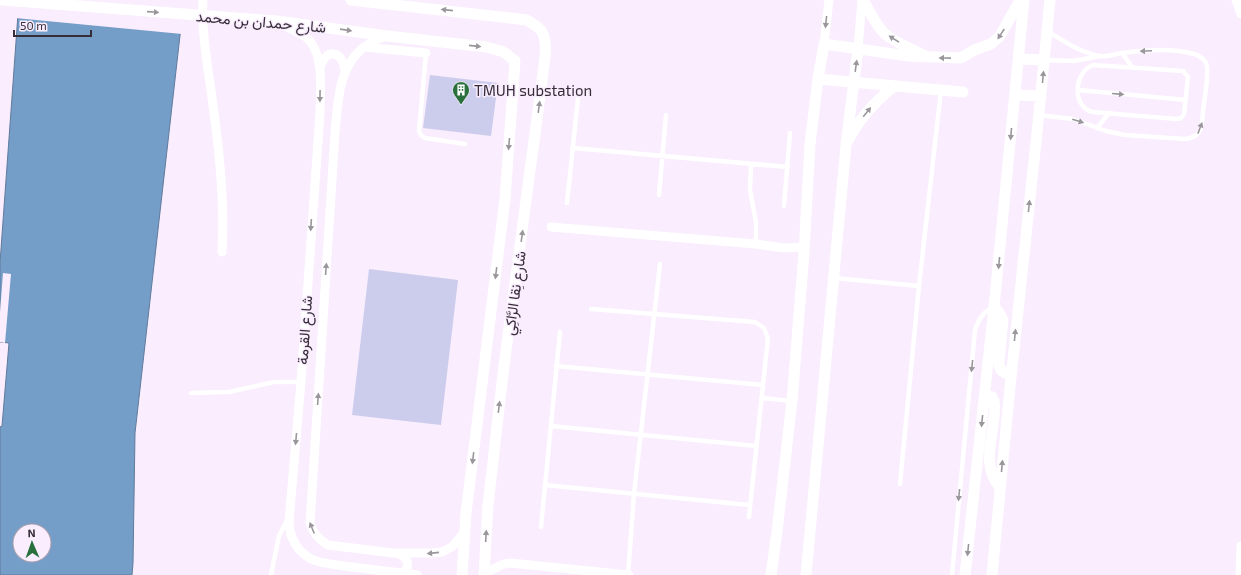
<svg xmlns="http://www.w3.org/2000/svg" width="1241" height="575" viewBox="0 0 1241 575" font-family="'Exo 2',Vazirmatn,sans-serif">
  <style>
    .water { fill: #749dc7; stroke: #617b9c; fill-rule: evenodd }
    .pier { fill: #f9edfe }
    .building { fill: #cccdec }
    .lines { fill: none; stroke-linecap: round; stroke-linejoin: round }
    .service { stroke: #fff; stroke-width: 4.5 }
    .minor { stroke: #fff; stroke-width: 9 }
    .tertiary { stroke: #fff; stroke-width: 11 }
    .oneway { fill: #9a969c }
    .labels { text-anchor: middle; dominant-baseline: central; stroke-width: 3; stroke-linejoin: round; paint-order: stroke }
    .street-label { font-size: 15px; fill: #352d38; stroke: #f9edfe }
    .poi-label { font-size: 15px; fill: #352d38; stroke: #f9edfe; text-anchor: start }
  </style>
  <rect width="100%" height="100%" fill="#f9edfe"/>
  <!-- water -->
  <path class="water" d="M19,0H184L135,433L133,563L132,575H0V427L2,426L9,343L0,342V263ZM20,531H44V555H20Z"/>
  <!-- pier -->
  <path class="pier" d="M17,0H186L182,34L15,18Z
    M3,273L11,274L5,343L0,342V312Z"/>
  <!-- building -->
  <path class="building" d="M430,75L498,83L491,136L423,128Z
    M369,269L458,280L441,425L352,415Z"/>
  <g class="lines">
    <!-- service -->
    <path class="service" d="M426,53L419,131L421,135L425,138L465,144
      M1122,53L1132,67
      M1045,60L1073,61L1101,56
      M1093,65L1183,71L1188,77L1184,114L1181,118L1177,119L1093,112C1071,107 1074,72 1093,65Z
      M1079,90L1186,100
      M1039,115L1073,119L1106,131L1125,135L1186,139C1203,136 1202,126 1203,111C1204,101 1210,72 1206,63C1204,59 1199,55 1194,54C1173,48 1143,50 1122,53C1115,54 1107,57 1101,56C1081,53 1065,42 1049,32
      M1097,128L1109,113
      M573,148L788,167
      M751,164L750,190L756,222V244
      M659,195L666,115
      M567,203L578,98
      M784,206L790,133
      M834,278L919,286
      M591,309L755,322L764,328L768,338L749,517
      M556,366L763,385
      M191,393L229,392L274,382H301
      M761,398L792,401
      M551,426L756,446
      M900,484L919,286L941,90
      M545,485L749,505
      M541,527L560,332
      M271,575L279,536L287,520
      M628,575L634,494L660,264
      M952,575L975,330C978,321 983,311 993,308"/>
    <!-- minor -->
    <path class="minor" d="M203,0C201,35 209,71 213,106C220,155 225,203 222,252
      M1236,0L1241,14
      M277,21C286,28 298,31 307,38C325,54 320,91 320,113L301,382L289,521C289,537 297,551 311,559C321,564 333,564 344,566C368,569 393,572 417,575
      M387,36C339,50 339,91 335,133L310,523C313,533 319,540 328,545L393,553H432L442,552L448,549L453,546L465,532
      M824,44L829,0
      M364,47L426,53
      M858,49L862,0
      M320,68C326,47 343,50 345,72
      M551,227L756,244L784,248L804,247
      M398,554C405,556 409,561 407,569L402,573
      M484,572C494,571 500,563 510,563L629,575
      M1240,575L1241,546"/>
    <!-- tertiary -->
    <path class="tertiary" d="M2,0L277,21L387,36L486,47L504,52L515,61L505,199L466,513L462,575
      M351,0L527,20C533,24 539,27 542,32C549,44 543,68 542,81L504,365L488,505L484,575
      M863,0C870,11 875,25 885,34C896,43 911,49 924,55
      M1019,59L1045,60
      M818,79L963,92
      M1015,95L1041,96
      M849,139C860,117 876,101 894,86
      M994,307L998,311L1003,320L999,362C999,371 1003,373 1011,374
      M985,394L992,397L994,401C998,428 978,464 1000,487
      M771,575L777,532L792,401L804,253L810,144L818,79L824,44L908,56L961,58L974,50L991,44L1000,36L1020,0
      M806,575L846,145L858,49
      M965,575L994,307L1024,0
      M992,575L1010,387L1038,123L1050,0"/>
  </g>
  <!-- one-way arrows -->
  <defs><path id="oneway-solid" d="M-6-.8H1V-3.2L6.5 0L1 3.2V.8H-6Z"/></defs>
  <g class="oneway">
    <use href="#oneway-solid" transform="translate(447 10) rotate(-174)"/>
    <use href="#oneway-solid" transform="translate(153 12) rotate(4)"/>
    <use href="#oneway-solid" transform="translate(826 22) rotate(96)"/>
    <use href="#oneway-solid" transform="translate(346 30) rotate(8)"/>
    <use href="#oneway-solid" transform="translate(1001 34) rotate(123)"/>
    <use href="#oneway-solid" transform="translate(894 39) rotate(-148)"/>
    <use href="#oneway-solid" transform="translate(475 46) rotate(6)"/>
    <use href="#oneway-solid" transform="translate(1146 51) rotate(178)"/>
    <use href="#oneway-solid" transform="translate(945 58) rotate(-179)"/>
    <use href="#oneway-solid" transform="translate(856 66) rotate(-82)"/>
    <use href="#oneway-solid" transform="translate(1043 77) rotate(-85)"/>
    <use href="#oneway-solid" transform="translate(1118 94) rotate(5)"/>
    <use href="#oneway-solid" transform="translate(320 96) rotate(91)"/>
    <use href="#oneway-solid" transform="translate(539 107) rotate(-82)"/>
    <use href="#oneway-solid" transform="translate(867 112) rotate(-51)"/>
    <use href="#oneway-solid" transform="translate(1078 121) rotate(17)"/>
    <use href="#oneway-solid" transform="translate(1200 128) rotate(-69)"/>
    <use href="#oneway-solid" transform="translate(1011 134) rotate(95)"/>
    <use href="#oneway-solid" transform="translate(509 144) rotate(95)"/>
    <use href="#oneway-solid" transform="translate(1029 206) rotate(-84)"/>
    <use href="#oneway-solid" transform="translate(311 225) rotate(94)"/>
    <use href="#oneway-solid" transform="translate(522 236) rotate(-82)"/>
    <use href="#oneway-solid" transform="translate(999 263) rotate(96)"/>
    <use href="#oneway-solid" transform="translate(326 269) rotate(-86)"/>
    <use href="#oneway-solid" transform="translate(496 273) rotate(97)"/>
    <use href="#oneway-solid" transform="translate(1015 335) rotate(-84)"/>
    <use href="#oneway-solid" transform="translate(972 366) rotate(96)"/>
    <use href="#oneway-solid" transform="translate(318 399) rotate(-86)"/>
    <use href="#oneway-solid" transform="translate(499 407) rotate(-83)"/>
    <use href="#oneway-solid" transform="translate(982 421) rotate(96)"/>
    <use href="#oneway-solid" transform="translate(296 439) rotate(95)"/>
    <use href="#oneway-solid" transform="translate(473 458) rotate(97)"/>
    <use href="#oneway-solid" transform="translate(1002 466) rotate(-85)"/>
    <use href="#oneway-solid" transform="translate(959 495) rotate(96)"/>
    <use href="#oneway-solid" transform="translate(312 528) rotate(-112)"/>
    <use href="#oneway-solid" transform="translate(486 536) rotate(-87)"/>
    <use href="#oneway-solid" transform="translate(968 550) rotate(96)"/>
    <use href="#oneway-solid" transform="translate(433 553) rotate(174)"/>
  </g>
  <!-- icons -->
  <defs>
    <g id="building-pin" transform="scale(0.9)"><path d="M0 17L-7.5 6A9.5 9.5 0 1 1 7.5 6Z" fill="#29703c" stroke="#f9edfe"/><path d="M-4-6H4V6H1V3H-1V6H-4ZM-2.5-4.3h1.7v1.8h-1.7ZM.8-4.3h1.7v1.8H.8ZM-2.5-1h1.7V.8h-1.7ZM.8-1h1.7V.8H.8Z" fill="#fff"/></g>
  </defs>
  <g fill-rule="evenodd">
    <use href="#building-pin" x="461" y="90"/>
  </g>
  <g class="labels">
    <!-- street labels -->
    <g class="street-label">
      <text transform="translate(261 21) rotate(5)">شارع حمدان بن محمد</text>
      <text transform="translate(514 293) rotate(-82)">شارع نِقا الرَّاكِي</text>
      <text transform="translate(304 330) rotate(-86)">شارع القرمة</text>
    </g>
    <!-- poi labels -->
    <g class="poi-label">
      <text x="474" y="90">TMUH substation</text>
    </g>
  </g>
  <!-- north arrow -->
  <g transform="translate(32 543) rotate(358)"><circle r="19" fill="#f9edfe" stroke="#aba0af"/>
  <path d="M0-3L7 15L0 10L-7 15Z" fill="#29703c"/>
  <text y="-6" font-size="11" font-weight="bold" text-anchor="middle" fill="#352d38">N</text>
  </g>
  <!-- scale -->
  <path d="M14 30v6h77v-6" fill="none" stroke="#352d38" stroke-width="2"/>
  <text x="20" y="30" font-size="12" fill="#352d38" stroke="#f9edfe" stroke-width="3" paint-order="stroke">50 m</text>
</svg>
